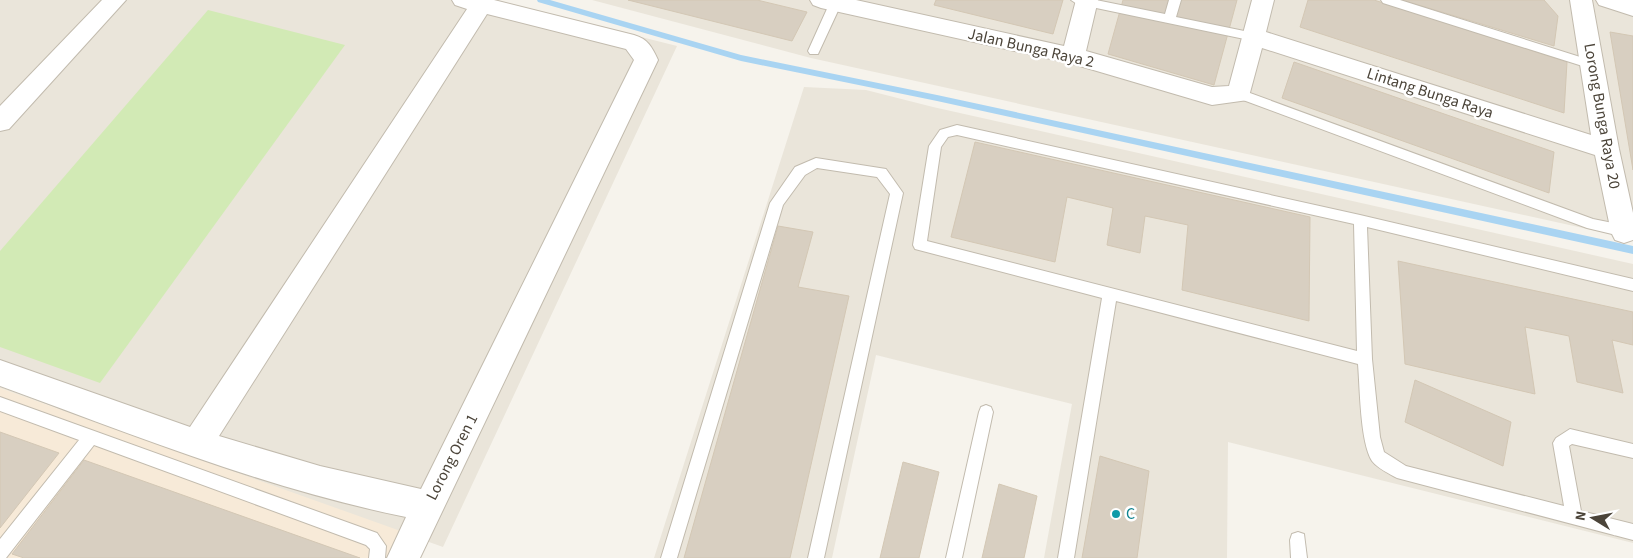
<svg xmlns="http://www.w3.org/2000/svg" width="1633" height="558" viewBox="0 0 1633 558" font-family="'Source Sans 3',sans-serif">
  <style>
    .residential { fill: #eae5da }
    .commercial { fill: #f7ead8 }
    .green { fill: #d2eab5 }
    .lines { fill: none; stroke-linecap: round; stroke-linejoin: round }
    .stream { fill: #a9d4f2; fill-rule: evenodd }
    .building { fill: #d8cfc1; stroke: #d3c7b4 }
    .service-casing { stroke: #c2bbae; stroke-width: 2 }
    .minor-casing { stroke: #c2bbae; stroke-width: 2 }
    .service { fill: #fff; fill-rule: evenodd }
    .minor { fill: #fff; fill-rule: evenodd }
    .culture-dot { fill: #0f9aa8; stroke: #fff; stroke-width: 2 }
    .labels { text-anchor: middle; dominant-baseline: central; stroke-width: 5; stroke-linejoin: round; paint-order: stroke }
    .street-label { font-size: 16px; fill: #4b4439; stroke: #fff }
    .culture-label { font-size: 16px; fill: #0d838f; stroke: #fff; text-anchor: start }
  </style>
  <rect width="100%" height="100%" fill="#f6f3ec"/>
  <!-- residential -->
  <path class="residential" d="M0,0H494L677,46L443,547L0,388Z
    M592,0H1633V239L811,58Z
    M804,87L866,90L933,107L1633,264V543L1228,442L1227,558H1044L1072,404L876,355L832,558H654Z"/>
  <!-- commercial -->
  <path class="commercial" d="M0,388L409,534L397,558H0Z"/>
  <!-- green -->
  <path class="green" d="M208,10L345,45L100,383L0,347V251Z"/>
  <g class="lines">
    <!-- stream -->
    <path class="stream" d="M537,0H550L741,55L937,95L1633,246V254L937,101L741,61L538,2Z"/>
  </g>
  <!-- building -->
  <path class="building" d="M628,0H757L807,12L792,41Z
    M936,0H1063L1053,34L934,5Z
    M1123,0H1237L1214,85L1108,54Z
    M1308,0H1374L1567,62L1564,113L1300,27Z
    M1402,0H1544L1558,16L1554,46Z
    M1610,32L1633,36V170Z
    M1294,62L1554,152L1549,193L1282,98Z
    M975,142L1310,217L1309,321L1182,290L1188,225L1145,216L1140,253L1107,245L1113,208L1067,197L1055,262L951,237Z
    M778,226L813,232L798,287L849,296L790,558H684Z
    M1398,261L1633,312V345L1612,340L1623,393L1577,382L1569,336L1525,327L1535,394L1405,364Z
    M1415,380L1511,422L1503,466L1405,422Z
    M0,432L59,453L0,528Z
    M1100,456L1149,471L1137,558H1082Z
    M84,460L360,558H24L12,554Z
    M903,462L939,472L919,558H880Z
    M999,484L1037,496L1024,558H982Z"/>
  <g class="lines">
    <!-- service casing -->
    <g class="service-casing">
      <path id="service" d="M831,0H843L818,54H810L808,51Z
        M1071,0H1096L1165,14L1169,0H1181L1176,17L1254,33L1260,37L1254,41L1077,4Z
        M1381,0H1400L1596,62L1598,65L1592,69L1383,3Z
        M1239,89L1593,219L1633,227V239L1587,228L1235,97L1233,94Z
        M957,125L1360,215L1633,279V291L1367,227L1372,359L1380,437L1384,452L1406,466L1564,506L1553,443L1556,438L1570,429L1633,444V458L1572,444L1569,446L1581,511L1633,524V540L1397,478C1390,474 1377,468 1372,461C1360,442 1360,387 1358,364L1116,301L1074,558H1058L1102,298L915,249L913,245L929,146L940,130ZM957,135L1354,224L1357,351L927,241L941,147L948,137Z
        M816,158L886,169L903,193L824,558H808L890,194L877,177L817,168L805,175L783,205L677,558H661L770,203L795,167Z
        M0,397L377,533L386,546L385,558H369L370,549L366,545L94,445L6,558H0V539L79,440L0,411Z
        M986,405L991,407L993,412L962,558H946L979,412L981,407Z
        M1298,532L1304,534L1307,558H1291L1290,540L1292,534Z"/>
    </g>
    <!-- minor casing -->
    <g class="minor-casing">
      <path id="minor" d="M102,0H126L9,129L0,131V106Z
        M452,0H494L634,35C648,39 652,47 658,60L420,558H387L406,517C267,489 134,435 0,386V360L190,427L467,9L455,5ZM487,14L626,49L634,60L421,489L320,466L219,436Z
        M810,0H856L1064,46L1076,0H1098L1086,51L1212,87L1229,86L1252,0H1274L1266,32L1591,135L1570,0H1592L1619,149L1633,213V240L1624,243L1615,240L1611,232L1595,155L1262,48L1248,100L1212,105L1073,64L821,8L813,5Z
        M1596,0H1633V16L1599,5Z"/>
    </g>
    <!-- service -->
    <use href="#service" class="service"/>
    <!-- minor -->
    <use href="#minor" class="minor"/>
  </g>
  <!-- markers -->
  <circle class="culture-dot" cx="1116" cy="514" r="5"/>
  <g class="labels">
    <!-- street labels -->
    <g class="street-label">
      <text transform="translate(1031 48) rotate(13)">Jalan Bunga Raya 2</text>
      <text transform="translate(1430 93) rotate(18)">Lintang Bunga Raya</text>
      <text transform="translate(1602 116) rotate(80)">Lorong Bunga Raya 20</text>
      <text transform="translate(452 457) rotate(-63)">Lorong Oren 1</text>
    </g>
    <!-- culture labels -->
    <g class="culture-label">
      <text x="1126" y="514">C</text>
    </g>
  </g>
  <!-- north arrow -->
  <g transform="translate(1593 518) rotate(280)" stroke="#ffffff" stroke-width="4" paint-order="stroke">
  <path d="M0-4L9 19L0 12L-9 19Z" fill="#4b4439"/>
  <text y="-8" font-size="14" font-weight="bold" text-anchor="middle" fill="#4b4439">N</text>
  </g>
</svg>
